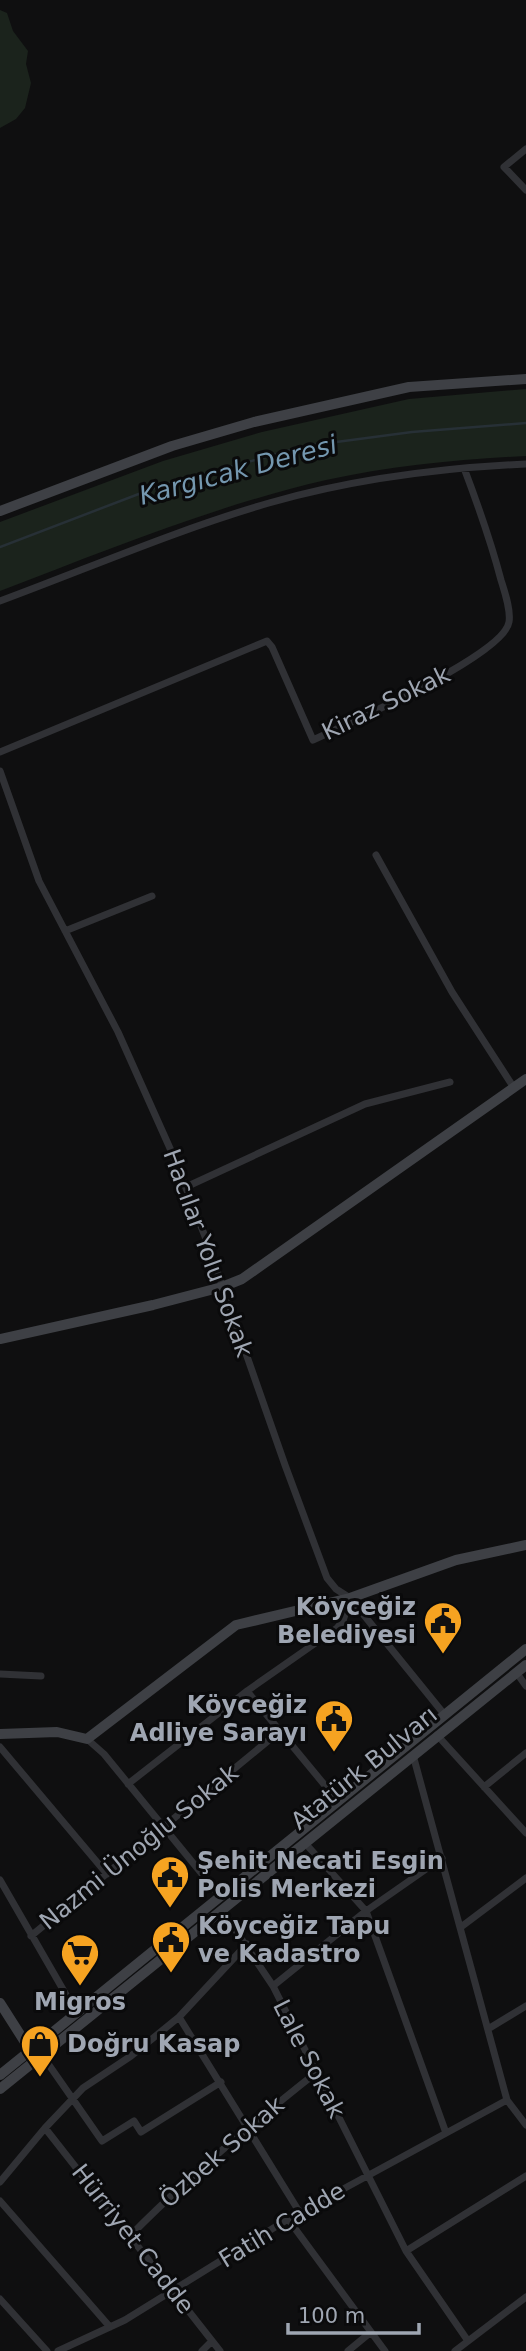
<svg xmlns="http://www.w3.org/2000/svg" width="526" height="2351" viewBox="0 0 526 2351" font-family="'DejaVu Sans',sans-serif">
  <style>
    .green { fill: #1b231c }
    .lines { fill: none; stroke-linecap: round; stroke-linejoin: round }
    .stream { stroke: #273036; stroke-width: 2.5 }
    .street { stroke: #303135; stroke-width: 7 }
    .secondary { stroke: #3e4045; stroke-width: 10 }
    .labels { text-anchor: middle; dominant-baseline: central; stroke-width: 6; stroke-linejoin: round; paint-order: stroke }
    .street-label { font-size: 24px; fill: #9fa6b2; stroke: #0a0a0b }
    .poi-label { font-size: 24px; font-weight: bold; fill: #9fa6b2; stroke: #0a0a0b; text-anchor: start }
    .water-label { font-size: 26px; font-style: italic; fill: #7497af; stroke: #0a0a0b }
  </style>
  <rect width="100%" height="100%" fill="#0f0f10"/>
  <!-- green -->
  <path class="green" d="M0,10L7,13L13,31L28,51L26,64L31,83L25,108L16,119L0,128Z
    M526,389V456C460,459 391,466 326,480C214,506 107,550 0,591V522L163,461L262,432L409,399Z"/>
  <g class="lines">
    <!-- stream -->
    <path class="stream" d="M0,547L157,487L306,446L412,432L526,423"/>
    <!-- street -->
    <path class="street" d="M526,149L504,167L526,190
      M0,601C89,568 179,529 269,503C353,479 439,468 526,464
      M0,752L267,641L272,647L313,740C347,724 504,655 509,622C511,610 505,593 501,580C491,542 478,505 464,468
      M0,771L39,881L118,1032L173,1155L206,1239L285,1465L327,1578L336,1589L350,1598L444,1714
      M376,855L452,992L514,1088
      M65,931L152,896
      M186,1187L365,1104L450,1082
      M516,1672L526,1686
      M0,1674L41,1676
      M247,1691L337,1800
      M437,1735L526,1833
      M87,1739L104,1754L220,1896
      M0,1747L107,1874
      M413,1755L507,2100L526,2125
      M128,1784L247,1691L337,1628L343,1621L350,1598
      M484,1787L526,1753
      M305,1843L366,1911L446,2133
      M0,1880L76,2012
      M222,1910L273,1986L406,2251L468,2341
      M461,1927L526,1878
      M31,1936L280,1731
      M273,1986L366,1911L442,1858
      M179,2017L300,2213
      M488,2029L526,2006
      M42,2055L102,2141L134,2121L141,2132L221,2082
      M45,2128L220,2351
      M0,2182L45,2128L83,2088L131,2056L179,2017L247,1944
      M0,2201L110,2327
      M288,2219L385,2351
      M130,2236C189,2176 251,2124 317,2072
      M406,2251L526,2176
      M0,2299L47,2351
      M58,2351L125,2320L288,2219L507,2100
      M202,2351L212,2341
      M348,2351L371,2332
      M455,2351L526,2297"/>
    <!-- secondary -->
    <path class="secondary" d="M0,511L172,446L254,422L409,387L526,379
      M0,1339L153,1305L222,1287L242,1279L526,1079
      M0,1734L57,1732L87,1739L236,1625L350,1598L456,1560L526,1545
      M0,2003L30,2050
      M0,2075L526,1649
      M0,2089L526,1665"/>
  </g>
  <!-- icons -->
  <defs>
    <g id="civic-pin" transform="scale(2.0125)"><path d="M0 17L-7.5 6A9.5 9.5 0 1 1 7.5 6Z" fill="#f6a321" stroke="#0a0a0b"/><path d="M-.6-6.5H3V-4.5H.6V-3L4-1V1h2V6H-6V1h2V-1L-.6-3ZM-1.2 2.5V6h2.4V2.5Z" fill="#111"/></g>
    <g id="supermarket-pin" transform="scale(2.0125)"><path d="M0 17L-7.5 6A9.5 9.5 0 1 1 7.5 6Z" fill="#f6a321" stroke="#0a0a0b"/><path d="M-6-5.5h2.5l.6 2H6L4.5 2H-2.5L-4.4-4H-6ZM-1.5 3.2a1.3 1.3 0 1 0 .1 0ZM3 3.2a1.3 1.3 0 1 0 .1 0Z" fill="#111"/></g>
    <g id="shop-pin" transform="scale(2.0125)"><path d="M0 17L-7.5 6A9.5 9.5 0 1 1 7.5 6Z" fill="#f6a321" stroke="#0a0a0b"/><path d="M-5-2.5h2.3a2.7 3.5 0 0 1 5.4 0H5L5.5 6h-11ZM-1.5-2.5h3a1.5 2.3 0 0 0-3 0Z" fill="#111"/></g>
  </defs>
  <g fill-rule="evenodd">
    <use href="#civic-pin" x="443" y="1621"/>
    <use href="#civic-pin" x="334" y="1719"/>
    <use href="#civic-pin" x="170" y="1875"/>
    <use href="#civic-pin" x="171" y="1940"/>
    <use href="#supermarket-pin" x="80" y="1953"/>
    <use href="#shop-pin" x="40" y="2044"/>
  </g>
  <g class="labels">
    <!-- street labels -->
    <g class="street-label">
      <text transform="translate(386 703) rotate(-26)">Kiraz Sokak</text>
      <text transform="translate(208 1253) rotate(70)">Hacılar Yolu Sokak</text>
      <text transform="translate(364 1768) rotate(-39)">Atatürk Bulvarı</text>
      <text transform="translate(139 1847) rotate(-39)">Nazmi Ünoğlu Sokak</text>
      <text transform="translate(309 2059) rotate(63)">Lale Sokak</text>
      <text transform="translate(222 2152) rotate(-41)">Özbek Sokak</text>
      <text transform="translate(282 2225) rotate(-31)">Fatih Cadde</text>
      <text transform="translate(133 2239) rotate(52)">Hürriyet Cadde</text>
    </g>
    <!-- poi labels -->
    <g class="poi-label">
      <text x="416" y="1607" text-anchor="end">Köyceğiz<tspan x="416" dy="28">Belediyesi</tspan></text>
      <text x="307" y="1705" text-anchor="end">Köyceğiz<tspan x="307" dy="28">Adliye Sarayı</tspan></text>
      <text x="197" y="1861">Şehit Necati Esgin<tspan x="197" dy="28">Polis Merkezi</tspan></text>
      <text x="198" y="1926">Köyceğiz Tapu<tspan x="198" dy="28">ve Kadastro</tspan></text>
      <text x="80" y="2002" text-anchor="middle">Migros</text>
      <text x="67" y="2044">Doğru Kasap</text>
    </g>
    <!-- water labels -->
    <g class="water-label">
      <text transform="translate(238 470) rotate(-15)">Kargıcak Deresi</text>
    </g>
  </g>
  <!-- scale -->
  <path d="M288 2323v10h131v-10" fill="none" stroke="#9fa6b2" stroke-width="3.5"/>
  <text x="298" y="2323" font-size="21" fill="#9fa6b2" stroke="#0a0a0b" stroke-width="5" paint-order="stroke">100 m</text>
</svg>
